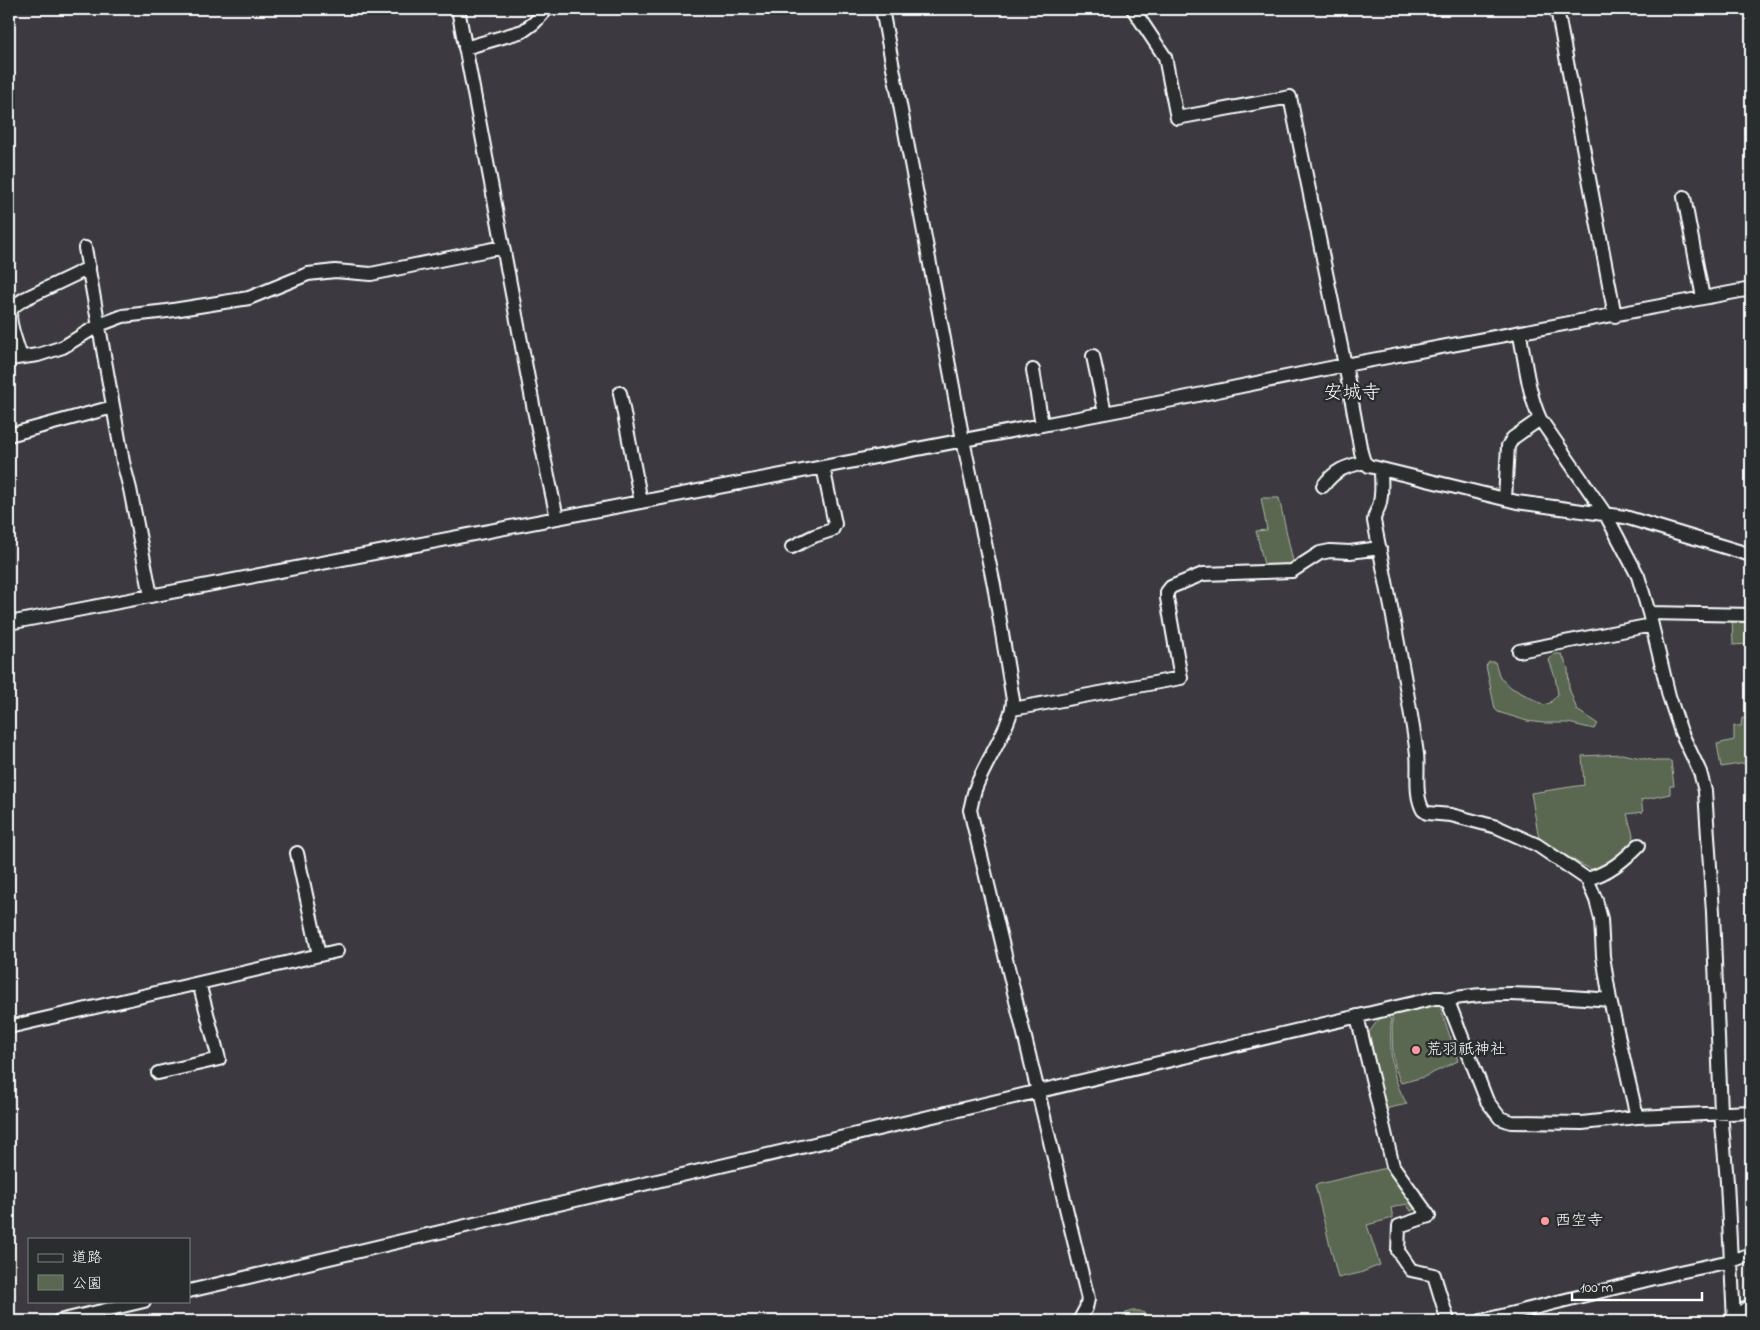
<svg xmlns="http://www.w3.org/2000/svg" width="1760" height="1330" viewBox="0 0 1760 1330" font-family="'Indie Flower','Klee One',sans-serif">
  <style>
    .green { fill: #5a6851; stroke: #acb4a8 }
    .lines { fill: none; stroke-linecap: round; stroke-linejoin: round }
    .minor-casing { stroke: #fff; stroke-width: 16 }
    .minor { stroke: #2a2d2e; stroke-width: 12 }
    .poi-dot { fill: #ff9aa2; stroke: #2a2d2e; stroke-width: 2 }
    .labels { text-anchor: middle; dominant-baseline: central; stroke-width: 5; stroke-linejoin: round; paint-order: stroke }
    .poi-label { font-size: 16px; fill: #fff; stroke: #2a2d2e; text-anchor: start }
    .quarter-label { font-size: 19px; fill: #fff; stroke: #2a2d2e }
  </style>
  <rect width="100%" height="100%" fill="#3c3a40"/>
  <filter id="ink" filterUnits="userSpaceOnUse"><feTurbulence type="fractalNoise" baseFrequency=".02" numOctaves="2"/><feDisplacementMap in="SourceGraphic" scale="10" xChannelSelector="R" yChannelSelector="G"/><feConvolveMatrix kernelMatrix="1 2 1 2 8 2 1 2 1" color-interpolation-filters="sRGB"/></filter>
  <g filter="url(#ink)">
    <!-- green -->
    <path class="green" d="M1261,498H1279L1294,566L1265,569L1256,531L1267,530Z
      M1732,618L1751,619V644L1733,645Z
      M1554,654H1562L1568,669L1569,688L1577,710L1598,724L1594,729L1568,723H1543L1527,721L1498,712L1495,709L1486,666L1489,662H1495L1500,678L1512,688L1544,705L1550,703L1558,694L1555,677L1549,660Z
      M1742,718L1751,719V784L1749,785L1746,763L1721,767L1717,744L1734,740V726H1741Z
      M1622,754L1656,761H1671L1674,786H1670V794L1641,800L1643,812L1627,814L1635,842L1632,847L1596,871L1582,865L1539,839L1531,793L1584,785L1582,756Z
      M1437,1003L1440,1006L1458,1061L1424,1077L1401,1083C1390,1060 1393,1038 1392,1013Z
      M1386,1017H1389L1391,1020C1390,1051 1390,1076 1407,1104L1385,1109L1369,1032L1379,1019Z
      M1386,1168L1415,1209L1411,1211L1406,1204L1391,1208L1393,1218L1367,1225L1380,1265L1360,1273L1338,1278L1315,1185Z
      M1132,1311H1140L1160,1321H1122V1319L1126,1313Z"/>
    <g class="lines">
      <!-- minor casing -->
      <g class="minor-casing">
        <path id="minor" d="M458,9L534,410L557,518
          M882,9L963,440L994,585L1013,700C1013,722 985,763 976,787C973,794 972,803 970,810L1088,1299L1086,1308L1079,1321
          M1133,9L1165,57L1177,118L1290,97L1347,375L1361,452L1364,462L1369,466L1517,502L1625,517L1751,555
          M1557,9L1615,316
          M465,48L523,31L534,23L547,9
          M1684,197L1703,298
          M85,248L123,462L130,489L151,596
          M1521,333V341C1526,367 1529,395 1540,419L1606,515L1638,576L1649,613L1669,696L1681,732L1700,772L1705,791L1713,912L1721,1112L1727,1182L1734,1321
          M1093,356L1105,413
          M21,357C18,347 6,318 12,309C14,305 20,302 24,299L89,268
          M9,359L38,355L63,347L99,325L123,316L167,311L249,298L308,274L335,271L371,274L503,247
          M1033,370L1042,425
          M620,393L641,502
          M9,435L113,407
          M1381,470C1381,482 1383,494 1379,506C1377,512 1374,514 1374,521C1389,598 1406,676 1417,754C1419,771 1414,794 1423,810L1427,813L1451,815L1497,827L1537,845L1587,879C1609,873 1624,860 1639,845
          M1323,486C1336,469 1345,467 1364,462
          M1505,499L1508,446L1513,438L1540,419
          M792,547L814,536L832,530L835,524L823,467
          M1649,613L1751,615
          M9,623L1178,399L1345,365L1751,289
          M1519,651L1652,625
          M1013,709L1181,678L1167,598V592L1171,587L1203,574L1292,571L1320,553L1330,551L1350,552L1380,548
          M297,853L319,955
          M1587,879L1596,900L1601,919L1603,956L1610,1000L1637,1117
          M1445,1000C1499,989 1556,996 1610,1000
          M1357,1016L1393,1166L1429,1216L1399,1226L1398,1251L1411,1270L1434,1275L1448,1321
          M9,1027L337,951
          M158,1073L219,1059L199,983
          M189,1291L1435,998H1442L1449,1004L1487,1101L1500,1118L1511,1122L1582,1123L1637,1117L1751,1112
          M59,1321L144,1301
          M1481,1321L1679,1272L1731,1261L1751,1254
          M1729,1321L1751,1305"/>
      </g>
      <!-- minor -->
      <use href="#minor" class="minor"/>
    </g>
  </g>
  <!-- markers -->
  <g class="poi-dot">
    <circle cx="1416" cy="1050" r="5"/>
    <circle cx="1545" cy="1221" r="5"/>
  </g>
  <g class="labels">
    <!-- poi labels -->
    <g class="poi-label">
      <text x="1426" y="1050">荒羽祇神社</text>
      <text x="1555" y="1221">西空寺</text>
    </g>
    <!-- quarter labels -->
    <g class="quarter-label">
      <text x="1352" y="393">安城寺</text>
    </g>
  </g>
  <!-- margin -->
  <rect width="1760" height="1330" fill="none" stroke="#2a2d2e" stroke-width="30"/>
  <rect x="15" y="15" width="1730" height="1300" fill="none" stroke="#fff" stroke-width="2" filter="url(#ink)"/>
  <!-- legend -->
  <rect x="28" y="1238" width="162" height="65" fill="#2a2d2e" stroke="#7f8182"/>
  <rect x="38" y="1254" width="25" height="8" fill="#2a2d2e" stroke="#7f8182"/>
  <text x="72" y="1262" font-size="15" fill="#ffffff">道路</text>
  <rect x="38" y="1275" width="25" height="15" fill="#5a6851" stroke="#7f8182"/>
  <text x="72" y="1288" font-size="15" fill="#ffffff">公園</text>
  <!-- scale -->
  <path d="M1572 1292v8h130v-8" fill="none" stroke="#ffffff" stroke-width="2.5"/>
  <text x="1580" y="1292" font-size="15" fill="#ffffff" stroke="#2a2d2e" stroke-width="4" paint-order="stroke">100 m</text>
</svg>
